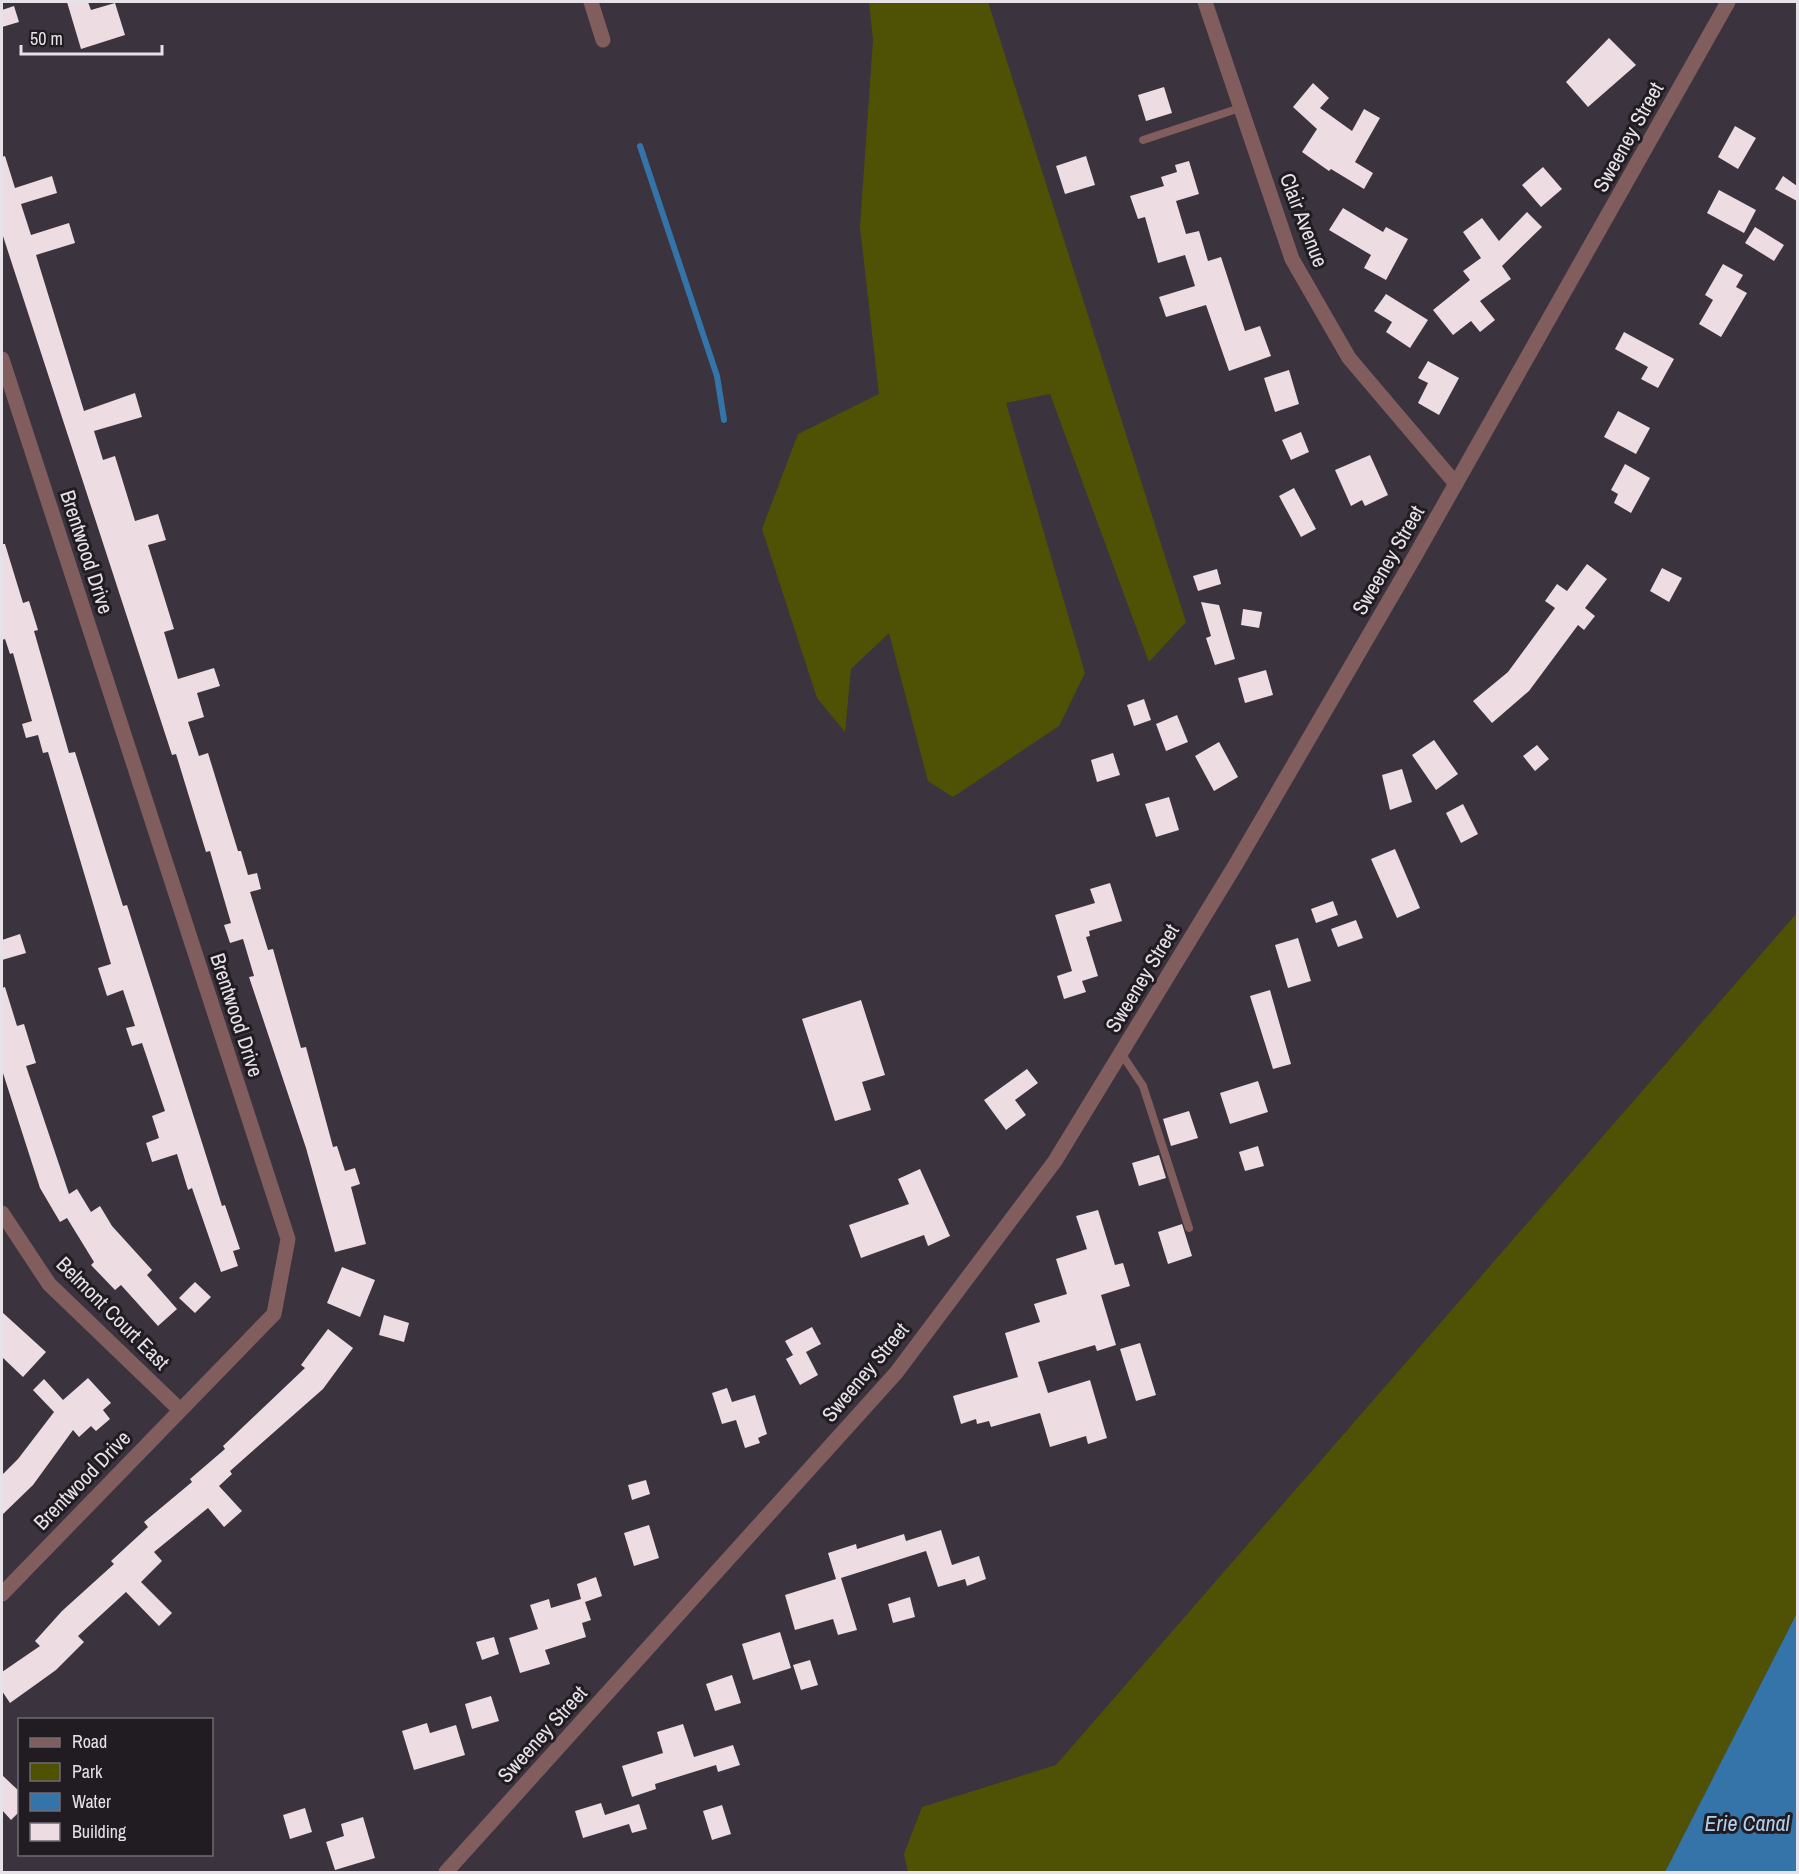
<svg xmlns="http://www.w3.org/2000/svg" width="1799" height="1874" viewBox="0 0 1799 1874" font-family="'Archivo Narrow',sans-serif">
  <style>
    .green { fill: #4f5205 }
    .water { fill: #3574a9 }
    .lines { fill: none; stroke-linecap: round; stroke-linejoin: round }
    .stream { stroke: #3574a9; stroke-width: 6 }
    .building { fill: #eddce1 }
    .service { stroke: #815d5d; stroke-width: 8 }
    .minor { stroke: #815d5d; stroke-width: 15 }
    .tertiary { stroke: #815d5d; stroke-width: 15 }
    .labels { text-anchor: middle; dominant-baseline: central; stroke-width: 6; stroke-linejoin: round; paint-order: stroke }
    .street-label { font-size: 21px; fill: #e7e2e8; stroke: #201c21 }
    .water-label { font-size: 22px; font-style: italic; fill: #b1d1ef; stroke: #201c21 }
  </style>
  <rect width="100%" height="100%" fill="#3b333d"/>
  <!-- green -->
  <path class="green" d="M869,2H988L1186,622L1149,662L1050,394L1006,403L1085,673L1059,726L953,797L928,781L889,633L851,669L845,732L817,698L762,529L798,434L879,394L860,227L873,40Z
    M1797,913V1613L1665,1872H908L904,1854L922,1807L1056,1765Z"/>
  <!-- water -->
  <path class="water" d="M1797,1613V1872H1665Z"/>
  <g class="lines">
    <!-- stream -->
    <path class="stream" d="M640,146L717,376L724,420"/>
  </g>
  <!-- building -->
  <path class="building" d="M67,2H88L91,10L115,3L125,35L81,49Z
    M14,6L19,22L2,27V10Z
    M1609,38L1636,65L1588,107L1566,82Z
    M1313,83L1329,98L1320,108L1352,131L1364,109L1380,118L1355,162L1373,173L1364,189L1331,169L1329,171L1302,152L1317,129L1293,107Z
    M1164,87L1172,113L1146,121L1138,95Z
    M1735,126L1756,138L1738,169L1718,157Z
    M5,156L15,188L52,176L57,193L21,204L31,235L69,223L75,243L36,255L84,411L135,393L142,417L94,431L103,460L115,456L135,521L158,514L166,540L148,545L174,629L164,632L178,679L214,668L220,686L197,693L204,717L188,722L199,756L208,753L238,851H241L248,875L257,873L261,889L250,892L268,950L273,949L301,1048L306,1047L333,1147L337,1146L345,1171L355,1168L360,1184L351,1187L366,1244L335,1252L306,1148L249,977L254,976L243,939L230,943L224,925L231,923L210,851L206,852L176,754L172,755L2,233V157Z
    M1086,156L1095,185L1065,194L1056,166Z
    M1189,161L1199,194L1176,201L1186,234L1199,231L1208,261L1221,257L1245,331L1260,326L1271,356L1229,371L1206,305L1166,317L1159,297L1195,286L1185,255L1158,263L1145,217L1138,219L1130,196L1164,186L1161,177L1177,172L1175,165Z
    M1543,167L1562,189L1541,207L1522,185Z
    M1783,176L1797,186V201L1775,189Z
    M1719,190L1756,210L1744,233L1707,213Z
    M1343,208L1383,232L1386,227L1408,239L1386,280L1364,268L1371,255L1329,230Z
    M1527,212L1542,227L1502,266L1511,279L1480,301L1495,320L1480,332L1471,321L1453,335L1433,310L1470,280L1463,271L1481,258L1463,232L1482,218L1499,241Z
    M1755,227L1784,245L1774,261L1745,243Z
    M1723,264L1743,275L1736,287L1747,293L1721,337L1699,324L1713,300L1705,295Z
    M1386,294L1428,320L1410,348L1386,332L1392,322L1374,311Z
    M1624,332L1674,359L1658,388L1641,379L1648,367L1615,349Z
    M1428,361L1459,378L1439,415L1418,403L1428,383L1418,378Z
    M1289,370L1299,404L1275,412L1264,378Z
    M1618,411L1650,428L1636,454L1604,437Z
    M1301,432L1309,452L1291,460L1282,440Z
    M1370,455L1388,495L1365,506L1362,500L1351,506L1335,470Z
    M1625,464L1650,478L1631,513L1614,503L1618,494L1611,490Z
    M1294,488L1316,529L1301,537L1279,496Z
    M2,544H5L23,603L29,601L38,630L34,631L69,753L75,752L123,906L127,905L222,1206L225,1205L240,1249L233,1251L238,1266L221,1272L192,1188L188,1190L177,1154L152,1162L146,1143L159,1138L152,1116L165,1111L142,1043L132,1046L126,1028L135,1026L123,990L107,996L98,968L111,964L48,752L43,753L38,735L26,738L22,724L32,721L13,653L10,654L5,639L2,640Z
    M1587,564L1607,579L1585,608L1595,616L1584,630L1578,625L1529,691L1492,723L1473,701L1508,672L1555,608L1545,601L1557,584L1567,591Z
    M1662,568L1682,578L1669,602L1650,591Z
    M1217,569L1221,584L1198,591L1193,576Z
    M1201,602L1219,605L1235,659L1215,665L1206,638L1211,636Z
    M1243,609L1262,612L1259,628L1241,625Z
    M1266,670L1273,695L1245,703L1238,678Z
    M1144,699L1151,720L1134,726L1127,705Z
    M1177,715L1188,742L1166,751L1156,724Z
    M1434,740L1458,774L1436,790L1412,755Z
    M1219,742L1238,777L1214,791L1195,756Z
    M1537,745L1549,759L1535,771L1523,756Z
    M1113,753L1120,775L1097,782L1091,760Z
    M1402,769L1412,802L1390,810L1382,775Z
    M1169,797L1179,830L1156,837L1145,804Z
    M1463,804L1478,834L1461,843L1446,813Z
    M1395,849L1420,908L1397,918L1371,859Z
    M1110,883L1122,921L1089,931L1090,936L1086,937L1098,976L1082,981L1086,992L1064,999L1057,976L1072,971L1055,915L1095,903L1090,889Z
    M1333,901L1338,915L1316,923L1311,909Z
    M1356,920L1363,938L1338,947L1331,929Z
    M20,934L26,953L2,960V940Z
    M1298,938L1311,981L1288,988L1275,945Z
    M5,987L17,1026L24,1024L36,1063L26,1066L69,1194L77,1189L91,1212L100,1206L112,1226L152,1270L147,1275L177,1309L158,1326L121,1285L115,1290L91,1265L94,1262L67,1218L60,1222L40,1188L2,1070V988Z
    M1270,990L1291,1064L1273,1069L1250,996Z
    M861,1000L885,1075L862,1082L871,1110L835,1121L802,1019Z
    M1027,1069L1038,1083L1015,1100L1026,1115L1006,1130L984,1100Z
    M1258,1081L1268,1112L1230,1124L1220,1093Z
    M1189,1111L1198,1138L1171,1146L1163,1119Z
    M1258,1146L1264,1166L1245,1171L1239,1152Z
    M1159,1155L1166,1178L1139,1186L1132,1163Z
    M920,1169L950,1236L928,1246L924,1235L861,1258L849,1225L909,1204L898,1179Z
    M1098,1210L1115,1265L1123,1263L1130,1286L1101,1295L1116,1345L1097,1351L1095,1345L1038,1362L1048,1393L1090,1380L1107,1438L1088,1444L1086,1436L1050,1447L1040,1413L991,1427L989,1421L977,1424L976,1419L961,1424L953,1396L1018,1377L1005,1333L1040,1322L1034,1304L1067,1294L1056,1259L1087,1249L1076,1216Z
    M1182,1224L1192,1256L1168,1264L1158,1232Z
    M342,1267L375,1280L360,1317L327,1303Z
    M195,1282L211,1297L195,1313L179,1298Z
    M2,1312L46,1352L23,1377L2,1357Z
    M384,1315L409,1323L404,1342L379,1335Z
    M812,1327L821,1344L806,1352L818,1375L800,1385L786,1359L793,1355L785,1341Z
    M328,1329L353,1348L323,1389L230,1471L232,1474L219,1486L242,1511L224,1527L208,1508L154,1552L162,1561L141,1582L172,1613L159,1626L126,1592L78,1636L84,1642L56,1670L10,1703L2,1691V1672L40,1646L35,1641L62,1611L114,1564L111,1561L148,1527L144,1522L192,1482L190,1479L225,1449L223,1446L305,1368L301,1365Z
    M1140,1343L1156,1395L1136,1401L1120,1349Z
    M88,1378L111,1403L103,1410L110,1419L96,1431L91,1426L79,1437L73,1430L33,1485L2,1515V1475L18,1459L54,1412L33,1390L44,1379L63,1400Z
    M727,1388L732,1402L755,1395L767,1434L758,1438L760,1443L745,1448L736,1420L722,1424L712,1393Z
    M646,1480L650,1494L632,1500L628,1485Z
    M649,1525L659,1558L634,1566L624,1533Z
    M941,1530L952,1565L979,1556L986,1579L967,1586L965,1579L938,1587L926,1551L841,1578L857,1630L838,1635L833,1619L795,1630L785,1595L836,1579L828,1553L856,1544L857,1549L904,1534L906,1541Z
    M596,1577L602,1596L585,1602L591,1620L582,1623L586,1637L545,1650L550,1664L520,1673L509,1638L538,1629L530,1605L549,1599L551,1608L581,1599L577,1584Z
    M910,1597L915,1617L893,1623L888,1604Z
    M780,1632L791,1668L753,1680L742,1644Z
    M494,1637L499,1654L482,1660L476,1642Z
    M810,1660L818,1685L801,1690L793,1665Z
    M732,1675L741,1703L715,1711L706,1684Z
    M491,1696L499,1721L472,1729L465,1704Z
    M427,1723L430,1733L456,1725L465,1755L414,1770L402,1731Z
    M683,1724L694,1757L733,1745L740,1765L718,1772L716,1765L655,1784L656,1789L632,1797L622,1766L663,1753L657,1732Z
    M2,1775L20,1792V1811L11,1820L2,1810Z
    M601,1803L605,1815L639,1804L647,1829L632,1833L629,1824L583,1838L575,1811Z
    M722,1805L731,1834L712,1840L703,1811Z
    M305,1808L312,1832L290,1839L283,1815Z
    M363,1817L375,1858L335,1870L326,1842L344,1836L341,1824Z"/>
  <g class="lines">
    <!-- service -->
    <path class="service" d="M1143,140L1240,108
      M1121,1053L1143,1086L1189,1228"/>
    <!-- minor -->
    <path class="minor" d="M591,2L603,40
      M1205,2L1292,259L1349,358L1456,484
      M2,359L288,1239L274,1314L2,1594
      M2,1213L49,1284L179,1409"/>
    <!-- tertiary -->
    <path class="tertiary" d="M446,1872L896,1373L1055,1161L1236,864L1415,556L1728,2"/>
  </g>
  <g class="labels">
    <!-- street labels -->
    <g class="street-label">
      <text transform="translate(1628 137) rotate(-61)">Sweeney Street</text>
      <text transform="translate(1304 220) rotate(69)">Clair Avenue</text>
      <text transform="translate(87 552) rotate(72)">Brentwood Drive</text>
      <text transform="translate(1388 560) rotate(-60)">Sweeney Street</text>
      <text transform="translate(1142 978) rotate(-59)">Sweeney Street</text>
      <text transform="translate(237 1015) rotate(72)">Brentwood Drive</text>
      <text transform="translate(113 1313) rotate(45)">Belmont Court East</text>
      <text transform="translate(865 1372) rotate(-50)">Sweeney Street</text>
      <text transform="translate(82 1480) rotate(-46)">Brentwood Drive</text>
      <text transform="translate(542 1734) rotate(-48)">Sweeney Street</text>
    </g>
    <!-- water labels -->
    <g class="water-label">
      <text x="1747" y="1823">Erie Canal</text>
    </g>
  </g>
  <!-- border -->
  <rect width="1799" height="1874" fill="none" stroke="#e7e2e8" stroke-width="6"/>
  <!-- legend -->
  <rect x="18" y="1718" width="195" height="138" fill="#201c21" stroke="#706b71" stroke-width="1.5"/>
  <rect x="30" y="1738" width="30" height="9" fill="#815d5d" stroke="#706b71" stroke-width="1.5"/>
  <text x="72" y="1748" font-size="18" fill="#e7e2e8">Road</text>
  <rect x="30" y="1763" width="30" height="18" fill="#4f5205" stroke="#706b71" stroke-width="1.5"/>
  <text x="72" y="1778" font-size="18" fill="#e7e2e8">Park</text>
  <rect x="30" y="1793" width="30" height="18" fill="#3574a9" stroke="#706b71" stroke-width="1.5"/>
  <text x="72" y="1808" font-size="18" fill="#e7e2e8">Water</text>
  <rect x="30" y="1823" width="30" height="18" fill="#eddce1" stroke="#706b71" stroke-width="1.5"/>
  <text x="72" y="1838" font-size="18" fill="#e7e2e8">Building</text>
  <!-- scale -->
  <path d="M21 45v9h141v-9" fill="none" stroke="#e7e2e8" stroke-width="3"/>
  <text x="30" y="45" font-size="18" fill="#e7e2e8" stroke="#201c21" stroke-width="4.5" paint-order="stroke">50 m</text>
</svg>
